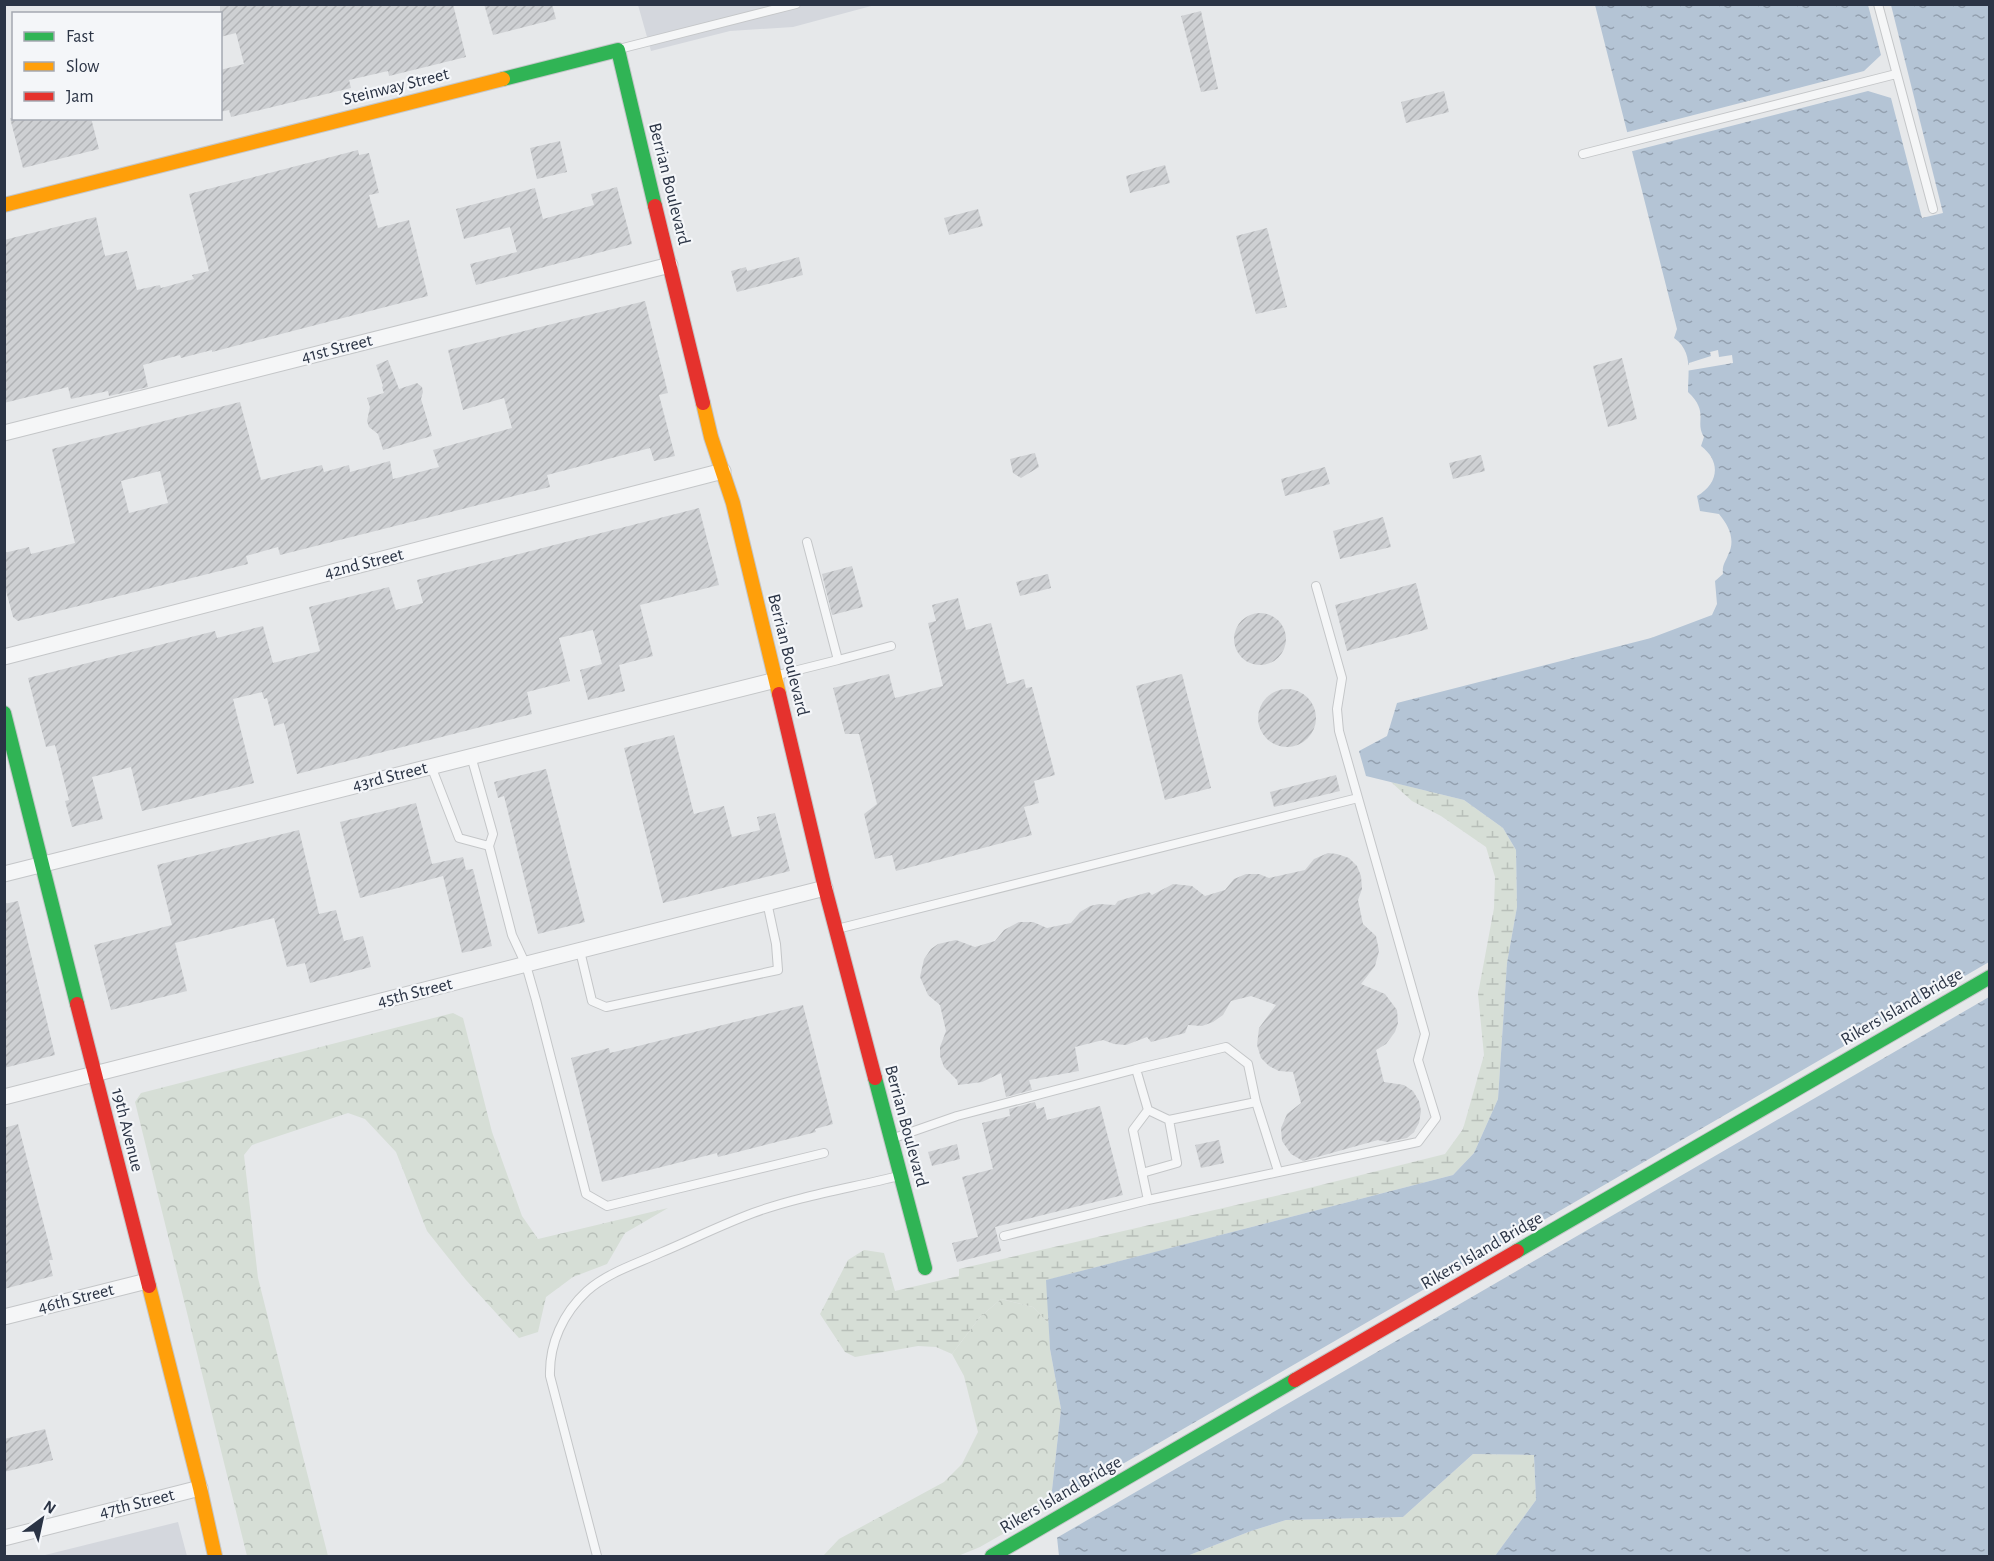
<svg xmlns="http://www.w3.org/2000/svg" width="1994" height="1561" viewBox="0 0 1994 1561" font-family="'Alegreya Sans',sans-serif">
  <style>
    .built { fill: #d4d7dd }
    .forest { fill: url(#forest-crowns) }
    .wetland { fill: url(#wetland-marsh) }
    .water { fill: url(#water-ripples) }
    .pier { fill: #e6e8ea }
    .building { fill: url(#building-hatch); fill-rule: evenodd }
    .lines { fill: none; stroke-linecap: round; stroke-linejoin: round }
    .lane-casing { stroke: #c4c6c8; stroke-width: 10 }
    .street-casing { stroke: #c4c6c8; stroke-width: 17 }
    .fast-casing { stroke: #c4c6c8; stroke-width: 16 }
    .slow-casing { stroke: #c4c6c8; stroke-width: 16 }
    .jam-casing { stroke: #c4c6c8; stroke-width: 16 }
    .lane { stroke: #f5f6f7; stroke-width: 8 }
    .street { stroke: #f5f6f7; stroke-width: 15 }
    .fast { stroke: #30b455; stroke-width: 14 }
    .slow { stroke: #ff9f0a; stroke-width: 14 }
    .jam { stroke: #e5322d; stroke-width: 14 }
    .labels { text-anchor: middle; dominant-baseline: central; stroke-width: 4.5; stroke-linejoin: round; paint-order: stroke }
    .street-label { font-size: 18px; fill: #2b3445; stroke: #f4f6f9 }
  </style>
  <defs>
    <pattern id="forest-crowns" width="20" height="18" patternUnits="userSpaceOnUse" patternTransform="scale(1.5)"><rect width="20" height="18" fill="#d6ded6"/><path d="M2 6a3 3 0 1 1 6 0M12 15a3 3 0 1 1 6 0" fill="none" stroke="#b8bfb9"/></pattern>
    <pattern id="wetland-marsh" width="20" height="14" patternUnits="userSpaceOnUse" patternTransform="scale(1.5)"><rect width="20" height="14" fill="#d6ded6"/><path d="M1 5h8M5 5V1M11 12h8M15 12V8" fill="none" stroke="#b8bfb9"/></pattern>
    <pattern id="water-ripples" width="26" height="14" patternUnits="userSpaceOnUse" patternTransform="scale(1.5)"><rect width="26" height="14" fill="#b4c4d5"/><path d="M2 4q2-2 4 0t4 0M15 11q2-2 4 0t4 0" fill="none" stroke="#93a0af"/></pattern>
    <pattern id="building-hatch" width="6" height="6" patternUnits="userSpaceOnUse" patternTransform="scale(1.5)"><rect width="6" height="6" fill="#ced0d3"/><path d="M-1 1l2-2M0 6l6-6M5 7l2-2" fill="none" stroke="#b1b3b6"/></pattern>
  </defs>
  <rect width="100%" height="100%" fill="#e6e8ea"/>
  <!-- built -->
  <path class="built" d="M638,5H875L793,27L730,31L651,51Z
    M178,1522L187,1556H41Z"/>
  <!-- forest -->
  <path class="forest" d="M453,1013L463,1018L492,1132L522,1216L538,1239L668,1208L625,1233L607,1264L573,1277L546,1297L538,1332L519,1338L466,1280L427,1231L396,1152L365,1119L348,1113L252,1145L244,1155L258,1278L328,1556H247L135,1102L141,1093Z
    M1001,1299L1033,1307L1049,1324L1050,1349L1061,1409L1052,1490L1053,1505L980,1547L958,1556H823L839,1539L944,1482L962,1464L978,1432L964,1376L952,1354L980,1317Z
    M1473,1454L1534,1455L1536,1500L1495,1556H1187L1251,1531L1286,1520L1403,1517Z"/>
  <!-- wetland -->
  <path class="wetland" d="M1391,782L1464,800L1503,828L1516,850L1517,907L1507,963L1498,1099L1474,1153L1453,1175L1047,1280L1049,1324L1033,1307L1001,1299L980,1317L952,1354L936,1347L918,1346L855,1357L845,1352L820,1314L848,1260L864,1250L884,1253L895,1291L959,1276V1269L1293,1192L1445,1154L1463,1129L1484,1055L1478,994L1494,908L1495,877L1486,847L1441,816L1412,801Z"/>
  <!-- water -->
  <path class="water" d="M1595,5H1989V1556H1495L1536,1500L1534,1455L1473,1454L1403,1517L1286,1520L1251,1531L1187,1556H1059L1052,1490L1061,1409L1050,1349L1046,1280L1453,1175L1474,1153L1498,1099L1507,963L1517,907L1516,850L1503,828L1464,800L1366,776L1359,751L1387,736L1397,703L1651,638L1712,615L1717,604L1715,581L1723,574C1722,565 1725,563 1728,555C1736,540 1729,526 1719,514L1700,511L1697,496C1718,484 1722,462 1701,446L1704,437C1694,421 1710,413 1688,392C1688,372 1693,351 1674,338L1677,329Z"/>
  <!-- pier -->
  <path class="pier" d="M1868,5H1891L1943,213L1922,218L1891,98L1868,91L1629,152L1624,133L1864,71L1881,55Z
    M1718,350L1719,357L1732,355L1733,363L1686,371L1689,363L1711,356L1710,352Z
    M1989,962V997L1053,1540L1050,1506Z"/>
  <!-- building -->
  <path class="building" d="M220,4H453L466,57L389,76L388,71L349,80L351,88L231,117L229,110L220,112V70L244,64L236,33L220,37Z
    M484,4H552L556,19L493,35Z
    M1201,11L1218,89L1201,92L1181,16Z
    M1444,91L1449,112L1406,123L1401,102Z
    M10,118H91L99,149L23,168Z
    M560,141L567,172L537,179L530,148Z
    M358,150L359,155L369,153L379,193L369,195L378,228L409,220L428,296L212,352V350L181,358L180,355L143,365L148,387L109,396L108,391L71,399L68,387L4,403V240L96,217L105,256L127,251L137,290L160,285L161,288L194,279L192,275L209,271L189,194Z
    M1165,165L1170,183L1130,193L1126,176Z
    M617,187L632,244L476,285L470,264L517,252L510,227L464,239L456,209L535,188L543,219L594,205L591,194Z
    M978,209L983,226L949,235L944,218Z
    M1267,228L1287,307L1256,314L1236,236Z
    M799,257L803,275L737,292L731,271L746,267L747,271Z
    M645,301L668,393L659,395L675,456L654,461L650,448L547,475L550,487L280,555L278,547L246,556L248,564L18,621L13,617L4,583V553L29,547L31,554L75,543L52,449L240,402L261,480L322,465L324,472L349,465L350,472L390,461L393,479L439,467L433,450L512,428L504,398L463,410L448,350ZM160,471L168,503L129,513L121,481Z
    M1622,358L1637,419L1608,427L1593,366Z
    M388,360L399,389L417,383L422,387L423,392L421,399L432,436L383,450L378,434L369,427L367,421L370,407L367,398L384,393L382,387L383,386L376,365Z
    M1035,453L1039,467L1021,478L1013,473L1010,459Z
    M1481,455L1485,471L1453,479L1449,463Z
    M1325,467L1330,484L1285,496L1281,479Z
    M699,508L719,585L640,605L653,656L619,665L625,691L588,700L580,670L602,664L593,630L559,638L570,681L527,692L532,714L297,774L284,723L274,726L267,698L264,699L262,692L233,699L254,783L142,811L131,767L92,777L103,819L72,827L65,801L69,800L55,745L46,747L28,678L215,631L217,638L263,626L273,663L320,651L309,607L389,587L396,610L423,603L417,580Z
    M1383,517L1391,547L1340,559L1333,531Z
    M852,566L863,607L832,615L822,574Z
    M1048,574L1051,588L1020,596L1016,582Z
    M1416,583L1428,629L1347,651L1335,605Z
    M958,598L966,630L991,623L1007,684L1024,679L1026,688L1032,687L1055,775L1034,781L1039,803L1024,807L1032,835L896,871L892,855L875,859L864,814L877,804L871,780L859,734H845L833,688L889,674L895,698L943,686L928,623L936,621L932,605Z
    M1234 639a26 26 0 1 1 52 0a26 26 0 1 1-52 0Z
    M1182,674L1211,788L1165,800L1136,686Z
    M1258 718a29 29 0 1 1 58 0a29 29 0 1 1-58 0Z
    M674,735L694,814L724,806L732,837L760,830L757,817L775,813L790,871L663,903L624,748Z
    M546,769L585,922L538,934L504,796L498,798L494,782Z
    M1336,775L1340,791L1274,807L1270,792Z
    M416,803L432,864L463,857L466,870L473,869L492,946L462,953L443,876L360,898L340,822Z
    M299,830L319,914L336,910L344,941L363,936L371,967L310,983L305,963L287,967L274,918L175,943L187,991L111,1010L94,945L172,925L157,865Z
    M1328,853L1337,854L1349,858L1357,866L1361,876L1362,889L1358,900L1363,924L1376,936L1379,951L1375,966L1361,984L1385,994L1397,1010L1398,1023L1395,1032L1386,1044L1376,1050L1384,1082L1404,1085L1413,1091L1419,1101L1421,1111L1419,1123L1414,1132L1407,1138L1387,1142L1378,1140L1303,1161L1291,1154L1282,1141L1281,1128L1287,1114L1301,1103L1293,1072L1279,1071L1269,1066L1261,1058L1257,1045L1259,1028L1276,1005L1251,996L1231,1001L1223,1015L1213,1022L1202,1026L1188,1025L1185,1033L1151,1042L1147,1037L1126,1045L1114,1044L1103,1040L1075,1047L1079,1071L1029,1080L1032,1090L1006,1097L1001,1073L982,1082L958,1085L957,1080L944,1067L940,1056V1047L946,1031L940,1005L928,995L920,977L924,959L931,949L938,944L956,940L975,947L995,941L1004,930L1019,922H1033L1047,928L1071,923L1080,912L1090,906L1099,904L1115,905L1118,901L1149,892L1152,895L1173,884L1192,886L1205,896L1225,890L1234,879L1246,874H1259L1269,878L1305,870L1314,859Z
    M18,901L55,1055L4,1068V904Z
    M803,1005L833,1124L815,1129L816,1132L718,1157L717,1153L602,1182L571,1058L609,1048L610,1053Z
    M1035,1102L1037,1109L1044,1107L1047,1120L1100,1106L1123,1195L995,1227L1001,1251L957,1262L952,1243L978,1237L962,1177L993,1169L982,1123L1010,1116L1009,1109Z
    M18,1124L53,1260H49L53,1276L4,1289V1128Z
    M1219,1140L1224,1163L1201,1168L1195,1145Z
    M957,1144L960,1159L932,1166L928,1152Z
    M45,1429L53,1460L4,1472V1439Z"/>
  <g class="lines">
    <!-- lane casing -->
    <g class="lane-casing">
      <path id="lane" d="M1878,4L1933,209
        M619,49L796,4
        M1583,154L1896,74
        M838,660L891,646
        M778,675L838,660L807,542
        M471,756L493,834L489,846L512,935L526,965L536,1000L586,1194L607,1206L824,1153
        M431,766L459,838L489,846
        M837,929L1358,798
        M580,951L592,1001L606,1007L778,970L776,944L767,902
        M1136,1069L1226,1047L1248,1064L1256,1102
        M1148,1110L1133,1130L1148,1200
        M1169,1120L1256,1102L1278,1171
        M894,1138L957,1116L1136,1069L1148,1110L1169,1120L1177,1163L1142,1173
        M1004,1236L1148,1200L1418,1142L1436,1118L1418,1060L1425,1034L1339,731L1337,709L1342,678L1316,586
        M597,1556L550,1376C549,1344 563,1313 587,1291C607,1273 636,1264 660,1253C691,1240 721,1225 753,1213C799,1196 851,1188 899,1176"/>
    </g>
    <!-- street casing -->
    <g class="street-casing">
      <path id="street" d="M4,433L670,265
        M4,657L723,471
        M4,874L776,680
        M4,1097L825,888
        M4,1317L147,1281
        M4,1538L200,1488"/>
    </g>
    <!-- fast casing -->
    <g class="fast-casing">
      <path id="fast" d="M503,79L618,50L655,206
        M4,713L77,1004
        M875,1078L925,1268
        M1517,1251L1990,977
        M992,1556L1295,1380"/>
    </g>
    <!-- slow casing -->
    <g class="slow-casing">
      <path id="slow" d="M4,205L503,79
        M703,403L711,437L733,503L779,694
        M149,1286L200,1488L215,1556"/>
    </g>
    <!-- jam casing -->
    <g class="jam-casing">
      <path id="jam" d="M655,206L703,403
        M779,694L825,888L875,1078
        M77,1004L149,1286
        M1295,1380L1517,1251"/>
    </g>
    <!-- lane -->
    <use href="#lane" class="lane"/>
    <!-- street -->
    <use href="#street" class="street"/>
    <!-- fast -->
    <use href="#fast" class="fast"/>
    <!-- slow -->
    <use href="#slow" class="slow"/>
    <!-- jam -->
    <use href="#jam" class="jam"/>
  </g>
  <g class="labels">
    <!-- street labels -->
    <g class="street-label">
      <text transform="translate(396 87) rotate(-14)">Steinway Street</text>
      <text transform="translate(669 184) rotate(76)">Berrian Boulevard</text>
      <text transform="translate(337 349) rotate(-14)">41st Street</text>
      <text transform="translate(364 564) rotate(-14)">42nd Street</text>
      <text transform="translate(788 655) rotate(76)">Berrian Boulevard</text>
      <text transform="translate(390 777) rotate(-14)">43rd Street</text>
      <text transform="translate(415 993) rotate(-14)">45th Street</text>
      <text transform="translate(1902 1007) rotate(-30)">Rikers Island Bridge</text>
      <text transform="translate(906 1126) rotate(75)">Berrian Boulevard</text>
      <text transform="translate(127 1130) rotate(76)">19th Avenue</text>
      <text transform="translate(1482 1251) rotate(-30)">Rikers Island Bridge</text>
      <text transform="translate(76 1299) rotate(-14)">46th Street</text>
      <text transform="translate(1061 1495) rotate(-30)">Rikers Island Bridge</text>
      <text transform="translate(137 1504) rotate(-14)">47th Street</text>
    </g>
  </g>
  <!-- border -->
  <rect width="1994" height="1561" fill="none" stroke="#2b3445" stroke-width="12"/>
  <!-- legend -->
  <rect x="12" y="12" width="210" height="108" fill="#f4f6f9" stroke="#a4a8b1" stroke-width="1.5"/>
  <rect x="24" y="32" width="30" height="9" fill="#30b455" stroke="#a4a8b1" stroke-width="1.5"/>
  <text x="66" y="42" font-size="18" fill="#2b3445">Fast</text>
  <rect x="24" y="62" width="30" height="9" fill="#ff9f0a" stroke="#a4a8b1" stroke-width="1.5"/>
  <text x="66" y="72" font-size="18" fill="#2b3445">Slow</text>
  <rect x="24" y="92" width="30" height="9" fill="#e5322d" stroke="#a4a8b1" stroke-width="1.5"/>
  <text x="66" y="102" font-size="18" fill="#2b3445">Jam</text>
  <!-- north arrow -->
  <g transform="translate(42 1519) rotate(33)" stroke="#f4f6f9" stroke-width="4.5" paint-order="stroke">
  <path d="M0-4.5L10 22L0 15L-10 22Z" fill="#2b3445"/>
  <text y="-9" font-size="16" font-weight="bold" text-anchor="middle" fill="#2b3445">N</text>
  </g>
</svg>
